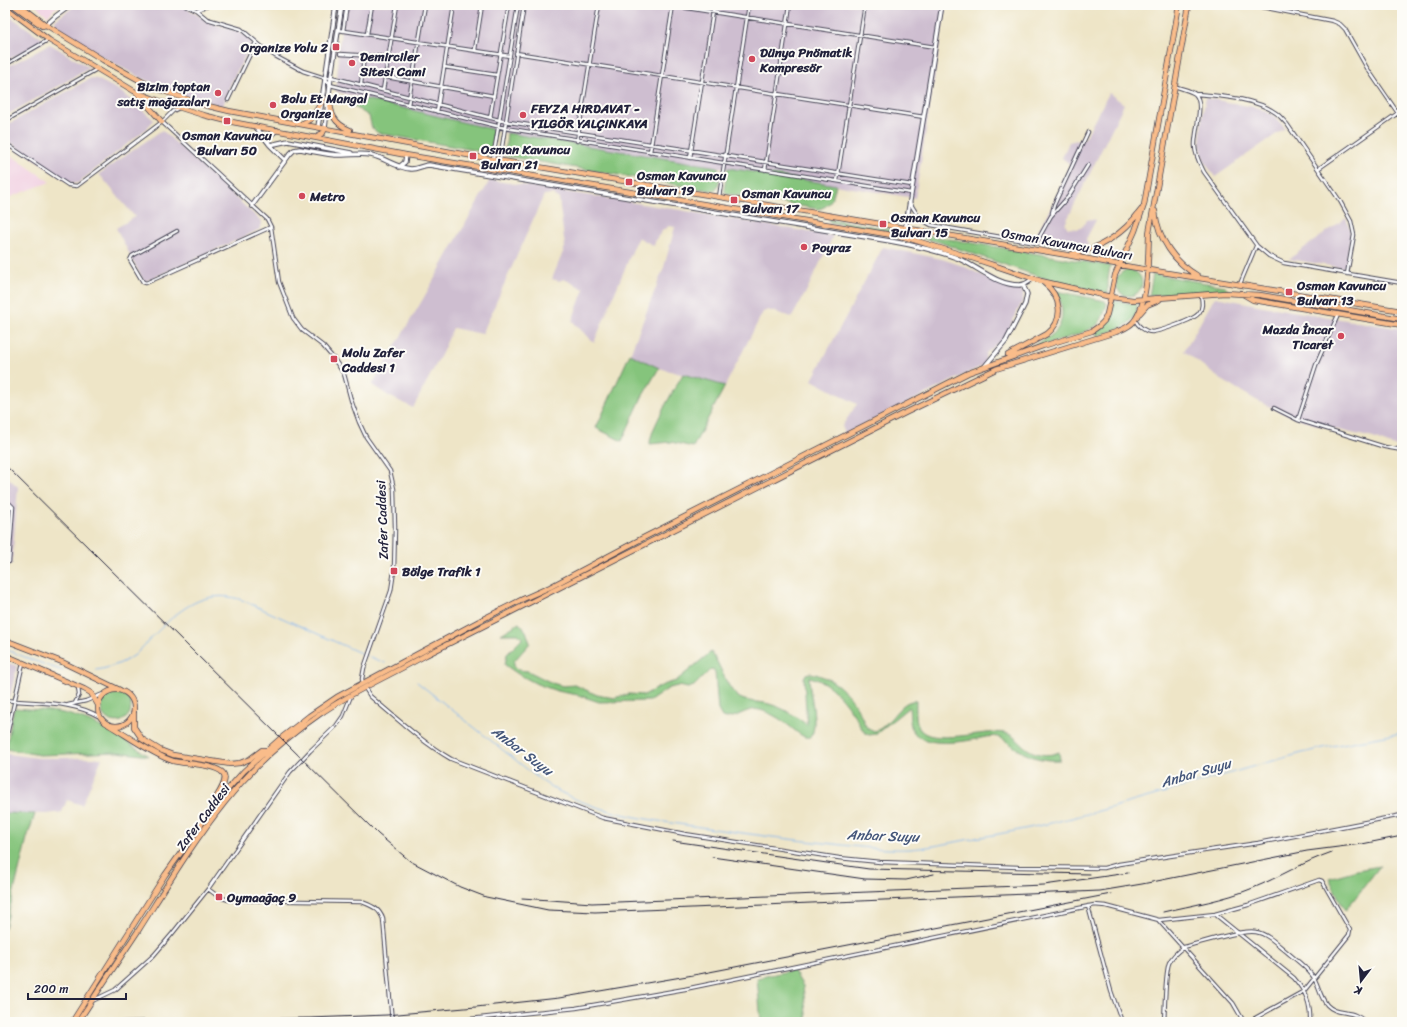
<svg xmlns="http://www.w3.org/2000/svg" width="1407" height="1027" viewBox="0 0 1407 1027" font-family="Sriracha,sans-serif">
  <style>
    .built { fill: #f1d0e2 }
    .industrial { fill: #cebed0 }
    .green { fill: #85c47c; stroke: #54735c }
    .lines { fill: none; stroke-linecap: round; stroke-linejoin: round }
    .stream { stroke: #83b6f0; stroke-width: 1 }
    .minor-casing { stroke: #413f50; stroke-width: 4.5 }
    .tertiary-casing { stroke: #413f50; stroke-width: 5.5 }
    .primary-casing { stroke: #413f50; stroke-width: 6 }
    .trunk-casing { stroke: #413f50; stroke-width: 6 }
    .minor { stroke: #fff; stroke-width: 2.5 }
    .tertiary { stroke: #fff; stroke-width: 3.5 }
    .primary { stroke: #f9bc8a; stroke-width: 4.5 }
    .trunk { stroke: #f9bc8a; stroke-width: 4.5 }
    .rail { stroke: #22223b; stroke-width: 1 }
    .poi-dot { fill: #d1495b; stroke: #fdfcf7; stroke-width: 1.5 }
    .labels { text-anchor: middle; dominant-baseline: central; stroke-width: 4; stroke-linejoin: round; paint-order: stroke }
    .poi-label { font-size: 13px; font-weight: bold; fill: #22223b; stroke: #fdfcf7; text-anchor: start }
    .street-label { font-size: 13px; fill: #22223b; stroke: #fdfcf7 }
    .water-label { font-size: 14px; font-style: italic; fill: #44567a; stroke: #fdfcf7 }
  </style>
  <rect width="100%" height="100%" fill="#fdfcf7"/>
  <filter id="ink" filterUnits="userSpaceOnUse"><feTurbulence type="fractalNoise" baseFrequency=".025" numOctaves="2"/><feDisplacementMap in="SourceGraphic" scale="8" xChannelSelector="R" yChannelSelector="G"/><feConvolveMatrix kernelMatrix="1 2 1 2 8 2 1 2 1" color-interpolation-filters="sRGB"/></filter>
  <filter id="wash" filterUnits="userSpaceOnUse"><feTurbulence type="fractalNoise" baseFrequency=".012" numOctaves="4" result="noise"/><feDisplacementMap in="SourceGraphic" scale="16" xChannelSelector="R" yChannelSelector="G"/><feGaussianBlur stdDeviation="0.9" result="paint"/><feColorMatrix in="noise" values="0 0 0 0 0 0 0 0 0 0 0 0 0 0 0 0 0 1.4 0 .05"/><feComposite in="paint" operator="in"/></filter>
  <g filter="url(#wash)">
    <rect width="100%" height="100%" fill="#eee5c7"/>
    <!-- built -->
    <path class="built" d="M35,5H60L54,9L48,16Z
      M5,151L50,182L5,199Z"/>
    <!-- industrial -->
    <path class="industrial" d="M76,5H181L211,23L238,31L247,37L252,43L231,83L223,106L214,104L179,94L139,77L95,53L55,26V20Z
      M344,5H946L915,198L507,133L336,92L339,48Z
      M5,13L46,41L5,61Z
      M50,44L90,68L5,116V68Z
      M91,78L97,79L120,91L154,120L145,130L78,183L72,184L5,139V126Z
      M1109,93L1124,104L1065,224L1068,228L1079,229L1083,226L1087,220L1092,219L1096,220L1086,239L1087,243L1090,244L1077,247H1068L1033,237L1036,235L1059,192L1071,165L1062,158L1069,142L1085,138Z
      M1206,98L1259,108L1274,116L1285,128L1215,177L1204,161L1200,144L1202,117Z
      M162,130L261,221L262,224L260,229L244,237L146,281L143,280L116,228L135,217L99,174Z
      M490,180L680,210L833,236L806,292L792,317L768,310L763,312L725,386L659,368L630,354L664,267L675,227L669,226L663,230L656,239L654,246L638,237L594,343L572,321L584,289L564,279L559,281L552,279L565,247L559,199L553,194L544,195L482,334L453,328L442,353L413,408L389,396L372,385L423,299Z
      M1346,218L1350,230V239L1346,265L1343,268L1289,259Z
      M883,247L942,259L963,266L996,282L1021,290L1023,293V300L1005,337L986,353L984,365L845,434L842,426L857,404L812,380Z
      M1215,297L1285,310L1402,329V447L1391,445L1373,438L1317,425L1283,413L1256,400L1220,379L1184,351Z
      M5,475L18,487L12,564H5Z
      M5,662L17,666L10,697L5,696Z
      M7,754L39,758H102L82,805L67,800L62,812L47,814L5,813V755Z"/>
    <!-- green -->
    <path class="green" d="M357,97L495,130L490,153L378,133L372,128L369,116L353,106Z
      M507,133L718,167C721,176 720,184 714,191L505,156Z
      M728,168L836,185C833,196 831,207 818,209L728,194L725,192L724,189Z
      M829,219L1110,266L1108,279V293L1062,284L1043,278L939,242L897,233L829,222Z
      M1116 283a13 13 0 1 1 26 0a13 13 0 1 1-26 0Z
      M1153,274L1224,286L1229,291L1196,292L1149,296Z
      M1056,291L1105,301L1107,304C1105,311 1103,318 1098,324C1087,334 1046,344 1030,349L1029,348C1036,344 1043,341 1049,337C1066,326 1064,306 1056,291Z
      M1114,301L1137,304C1139,326 1113,331 1097,336L1096,333C1109,324 1111,317 1114,301Z
      M630,354L659,368L642,397L622,441L596,428Z
      M683,374L725,386L693,447L671,442L650,444C649,431 675,388 683,374Z
      M519,623L526,631L530,643L514,661V666L518,670L528,671L552,683L563,686L575,685L597,695L614,698L629,694L644,695L663,685L676,681L711,652C721,665 725,685 737,696C745,703 759,701 769,704C784,708 796,716 807,725L804,678L806,674C811,672 816,674 821,676C837,681 851,696 859,711C863,718 864,728 872,731C888,732 899,698 916,701C916,709 915,721 919,728C930,747 985,729 1005,733C1014,735 1018,741 1025,747C1034,755 1048,757 1059,752L1060,760C1045,761 1031,758 1019,750C1012,746 1005,739 998,737C989,735 979,739 971,740C955,743 922,746 913,731C909,724 910,714 909,707L876,734L869,735C862,732 860,724 856,718C845,701 830,681 809,677C809,691 814,705 814,719C815,753 797,731 784,722C777,717 768,712 760,710C747,706 734,722 722,717L718,710L715,672L713,669L710,670L694,686L688,688L678,686L669,688L650,701L599,702L578,695L557,691L537,684L518,674L505,665L507,654L521,640L522,638L518,634H501Z
      M101 707a15 15 0 1 1 30 0a15 15 0 1 1-30 0Z
      M14,708C30,709 47,710 63,713C95,720 121,738 149,756L117,752L40,755L6,749Z
      M5,813L35,814L27,838L5,928Z
      M1380,866L1345,911L1329,878L1357,870Z
      M793,970L803,986L807,1022H761L757,978Z"/>
    <g class="lines">
      <!-- stream -->
      <path class="stream" d="M5,649L32,660L63,671
        M370,657L385,663
        M96,670C110,668 123,663 135,655C165,625 194,584 242,600L367,656
        M417,682L542,781C590,814 651,820 707,828C749,834 792,840 834,844C859,847 885,850 910,849C937,847 966,839 993,835C1100,816 1202,779 1306,752C1337,744 1370,739 1402,733"/>
    </g>
  </g>
  <g filter="url(#ink)">
    <g class="lines">
      <!-- minor casing -->
      <g class="minor-casing">
        <path id="minor" d="M185,5L196,10L207,19L241,29L262,47L275,56L303,71L325,78L331,77L503,121L912,185
          M668,5L935,47
          M1251,5L1333,21L1340,24L1345,29L1367,68L1402,119
          M197,10L208,5
          M338,30L510,56
          M343,31L347,5
          M367,34L372,5
          M475,50L482,5
          M516,53L924,117
          M340,54L389,57
          M5,65L48,40
          M444,67L497,75
          M386,77L494,96
          M326,79L330,85L505,128L911,193
          M361,85L364,55
          M1175,86C1181,89 1190,90 1195,94C1205,103 1194,133 1195,146C1195,155 1200,164 1204,172L1257,246L1269,256L1284,263L1402,283
          M383,90L397,5
          M1195,94C1220,96 1255,98 1276,113C1280,116 1283,120 1287,124L1340,201L1351,221L1354,235L1347,274
          M228,100L256,42
          M408,105L425,5
          M437,112L454,5
          M490,118L509,5
          M5,121L97,69
          M162,122L267,219L271,227L279,282L293,318L302,330L323,346L334,359L344,374L351,400L359,422L366,437L390,471L394,489L395,527L394,571L391,591L364,668L362,679L363,683
          M577,141L599,5
          M5,143L68,185L77,186L162,122L173,111L179,108
          M650,152L673,5
          M690,158L714,5
          M493,159L518,5
          M500,160L524,5
          M1318,169L1398,113
          M765,170L790,5
          M837,181L865,5
          M719,197L749,5
          M910,203L920,219L931,225L1066,248
          M1052,213L1054,205L1088,132
          M177,231L132,256L130,260L143,282L146,283L271,227
          M1036,243L1051,216L1068,197L1088,165
          M1240,284L1256,246
          M1135,320C1138,326 1145,332 1152,332C1161,331 1194,320 1199,313C1203,308 1202,302 1201,295
          M1274,408L1298,420L1385,447L1402,450
          M1298,420L1316,365L1338,315
          M5,499L13,507L9,562H5
          M5,506L12,507
          M365,688L370,696C396,718 422,742 451,759L603,818L685,834L839,858L880,862L1018,867L1104,868L1119,864L1170,856L1258,843L1402,815
          M5,700C36,704 72,700 100,717
          M75,703L79,695L78,687
          M68,705L86,701L103,694
          M5,744L23,663
          M208,889L219,897L229,900L362,902C372,906 379,908 383,919L392,1022
          M1088,906L1111,991L1122,1022
          M1216,915L1294,978C1306,992 1311,1004 1310,1022
          M1159,921L1233,1003L1244,1022
          M92,1001L115,990L154,955L172,934L208,889L290,772L310,751L336,726L343,716L351,696
          M442,1022L576,1008L685,989L1094,905L1106,906L1159,920L1215,914L1248,905L1319,880L1322,881L1350,930L1349,935L1304,991L1248,1022
          M1164,1022C1165,1008 1165,974 1169,963C1172,956 1178,951 1184,947C1200,943 1242,929 1256,932C1268,934 1278,945 1287,952C1295,959 1305,966 1312,975C1319,984 1319,996 1327,1005C1337,1016 1354,1009 1365,1022"/>
      </g>
      <!-- tertiary casing -->
      <g class="tertiary-casing">
        <path id="tertiary" d="M46,25L56,16L71,5
          M255,126L270,145L285,160
          M318,127L336,5
          M325,128L331,77L342,5
          M269,144C267,137 272,134 277,130
          M270,145L288,141L351,153
          M399,167L405,162L406,155
          M252,206L290,154L294,150L300,149C312,151 332,156 343,155C353,155 361,153 371,155C385,158 396,168 411,169C418,169 423,165 429,165L890,241C913,245 935,250 957,258C977,266 996,285 1019,285C1025,285 1029,282 1032,279
          M904,237L942,5
          M985,366L1006,341L1025,304L1027,294L1023,285"/>
      </g>
      <!-- primary casing -->
      <g class="primary-casing">
        <path id="primary" d="M5,640L62,662L120,690
          M5,655L84,689L91,693L98,705
          M98 708a18 18 0 1 1 36 0a18 18 0 1 1-36 0Z"/>
      </g>
      <!-- trunk casing -->
      <g class="trunk-casing">
        <path id="trunk" d="M13,5L42,26L46,25
          M20,5L46,25L103,60L152,87L204,105L229,111L473,156L1067,255L1131,267L1402,311
          M5,7L49,40L134,91L162,102L203,115L227,121L406,155L904,237L966,256L1041,281L1111,297L1133,300L1225,293L1260,295L1402,319
          M136,92L162,122
          M329,97C331,114 333,123 350,130
          M301,124L311,119L323,100
          M315,137L323,133L325,128
          M1155,211C1158,239 1174,262 1198,276
          M1072,254C1100,249 1124,233 1141,210
          M1241,293L1253,300L1402,325
          M1140,313L1147,305L1159,300
          M1008,355L1047,334C1065,320 1061,296 1044,283
          M134,713V727L142,739L160,750L173,755L230,764L240,763L250,759L262,750H265
          M109,725C126,735 155,756 173,761C185,764 215,764 223,773C229,780 218,794 214,801
          M72,1022L165,875L220,798L244,771L281,738L309,716L337,697L485,618L523,599L550,587L643,538L968,373L1043,346L1092,331L1099,326L1104,321L1107,314L1109,305L1115,275L1135,231L1144,205L1179,5
          M78,1022C98,991 118,961 138,931C166,887 192,843 225,802C251,769 285,738 320,714C353,691 391,675 426,655L905,413L996,369L1116,332C1123,329 1130,327 1134,321C1149,302 1148,257 1149,233L1189,5"/>
      </g>
      <!-- minor -->
      <use href="#minor" class="minor"/>
      <!-- tertiary -->
      <use href="#tertiary" class="tertiary"/>
      <!-- primary -->
      <use href="#primary" class="primary"/>
      <!-- trunk -->
      <use href="#trunk" class="trunk"/>
      <!-- rail -->
      <path class="rail" d="M5,465L378,834L410,861L460,887L486,897L548,910L595,912L1100,891L1142,884L1307,851L1362,844L1402,836
        M673,841L869,869L1090,874
        M712,857L865,879L906,880L934,874
        M522,898L592,903L1044,885L1128,873
        M1163,912C1193,905 1224,900 1253,888C1280,877 1303,862 1332,852
        M5,1022L310,1018L387,1015L476,1007L559,998L699,974L1111,894"/>
    </g>
  </g>
  <!-- markers -->
  <g class="poi-dot">
    <rect x="332" y="43" width="8" height="8" rx="2"/>
    <circle cx="752" cy="59" r="4"/>
    <circle cx="352" cy="63" r="4"/>
    <circle cx="218" cy="93" r="4"/>
    <circle cx="273" cy="105" r="4"/>
    <circle cx="523" cy="115" r="4"/>
    <rect x="223" y="117" width="8" height="8" rx="2"/>
    <rect x="469" y="152" width="8" height="8" rx="2"/>
    <rect x="625" y="178" width="8" height="8" rx="2"/>
    <circle cx="302" cy="196" r="4"/>
    <rect x="730" y="196" width="8" height="8" rx="2"/>
    <rect x="879" y="220" width="8" height="8" rx="2"/>
    <circle cx="804" cy="247" r="4"/>
    <rect x="1285" y="288" width="8" height="8" rx="2"/>
    <circle cx="1341" cy="336" r="4"/>
    <rect x="330" y="355" width="8" height="8" rx="2"/>
    <rect x="390" y="567" width="8" height="8" rx="2"/>
    <rect x="215" y="893" width="8" height="8" rx="2"/>
  </g>
  <g class="labels">
    <!-- poi labels -->
    <g class="poi-label">
      <text x="328" y="47" text-anchor="end">Organize Yolu 2</text>
      <text x="760" y="52">Dünya Pnömatik<tspan x="760" dy="15">Kompresör</tspan></text>
      <text x="360" y="56">Demirciler<tspan x="360" dy="15">Sitesi Cami</tspan></text>
      <text x="210" y="86" text-anchor="end">Bizim toptan<tspan x="210" dy="15">satış mağazaları</tspan></text>
      <text x="281" y="98">Bolu Et Mangal<tspan x="281" dy="15">Organize</tspan></text>
      <text x="531" y="108">FEYZA HIRDAVAT -<tspan x="531" dy="15">YILGÖR YALÇINKAYA</tspan></text>
      <text x="227" y="135" text-anchor="middle">Osman Kavuncu<tspan x="227" dy="15">Bulvarı 50</tspan></text>
      <text x="481" y="149">Osman Kavuncu<tspan x="481" dy="15">Bulvarı 21</tspan></text>
      <text x="637" y="175">Osman Kavuncu<tspan x="637" dy="15">Bulvarı 19</tspan></text>
      <text x="742" y="193">Osman Kavuncu<tspan x="742" dy="15">Bulvarı 17</tspan></text>
      <text x="310" y="196">Metro</text>
      <text x="891" y="217">Osman Kavuncu<tspan x="891" dy="15">Bulvarı 15</tspan></text>
      <text x="812" y="247">Poyraz</text>
      <text x="1297" y="285">Osman Kavuncu<tspan x="1297" dy="15">Bulvarı 13</tspan></text>
      <text x="1333" y="329" text-anchor="end">Mazda İncar<tspan x="1333" dy="15">Ticaret</tspan></text>
      <text x="342" y="352">Molu Zafer<tspan x="342" dy="15">Caddesi 1</tspan></text>
      <text x="402" y="571">Bölge Trafik 1</text>
      <text x="227" y="897">Oymaağaç 9</text>
    </g>
    <!-- street labels -->
    <g class="street-label">
      <text transform="translate(1067 244) rotate(10)">Osman Kavuncu Bulvarı</text>
      <text transform="translate(382 520) rotate(-92)">Zafer Caddesi</text>
      <text transform="translate(203 817) rotate(-53)">Zafer Caddesi</text>
    </g>
    <!-- water labels -->
    <g class="water-label">
      <text transform="translate(522 751) rotate(37)">Anbar Suyu</text>
      <text transform="translate(1196 773) rotate(-16)">Anbar Suyu</text>
      <text transform="translate(883 836) rotate(2)">Anbar Suyu</text>
    </g>
  </g>
  <!-- margin -->
  <rect width="1407" height="1027" fill="none" stroke="#fdfcf7" stroke-width="20"/>
  <!-- north arrow -->
  <g transform="translate(1361 981) rotate(196)" stroke="#fdfcf7" stroke-width="3" paint-order="stroke">
  <path d="M0-3L7 15L0 10L-7 15Z" fill="#22223b"/>
  <text y="-6" font-size="11" font-weight="bold" text-anchor="middle" fill="#22223b">K</text>
  </g>
  <!-- scale -->
  <path d="M28 993v6h98v-6" fill="none" stroke="#22223b" stroke-width="2"/>
  <text x="34" y="993" font-size="12" fill="#22223b" stroke="#fdfcf7" stroke-width="3" paint-order="stroke">200 m</text>
</svg>
